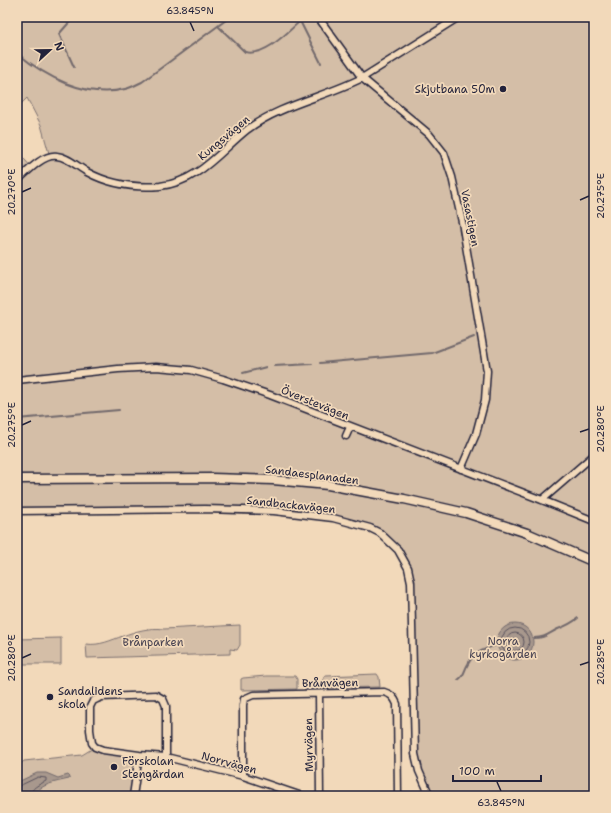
<svg xmlns="http://www.w3.org/2000/svg" width="611" height="813" viewBox="0 0 611 813" font-family="'Shantell Sans',sans-serif">
  <style>
    .green { fill: #d4bea7; stroke: #7b7071 }
    .water { fill: #a8988d; stroke: #72696c }
    .lines { fill: none; stroke-linecap: round; stroke-linejoin: round }
    .shore { stroke: #58515c; stroke-width: 1 }
    .stream { stroke: #72696c; stroke-width: 2 }
    .minor-casing { stroke: #22223b; stroke-width: 9 }
    .major-casing { stroke: #22223b; stroke-width: 11 }
    .minor { stroke: #f2d9ba; stroke-width: 6 }
    .major { stroke: #f2d9ba; stroke-width: 8 }
    .ticks { fill: none; stroke: #22223b; stroke-width: 1.5 }
    .poi-dot { fill: #22223b; stroke: #f2d9ba; stroke-width: 1.5 }
    .labels { text-anchor: middle; dominant-baseline: central; stroke-width: 3.5; stroke-linejoin: round; paint-order: stroke }
    .poi-label { font-size: 11px; fill: #22223b; stroke: #f2d9ba; text-anchor: start }
    .street-label { font-size: 11px; fill: #22223b; stroke: #f2d9ba }
    .park-label { font-size: 11px; fill: #464151; stroke: #f2d9ba }
    .neatline { fill: none; stroke: #22223b; stroke-width: 1.5 }
    .ticks-label { font-size: 10px; text-anchor: middle; fill: #22223b }
  </style>
  <rect width="100%" height="100%" fill="#f2d9ba"/>
  <filter id="ink" filterUnits="userSpaceOnUse"><feTurbulence type="fractalNoise" baseFrequency=".025" numOctaves="2"/><feDisplacementMap in="SourceGraphic" scale="8" xChannelSelector="R" yChannelSelector="G"/><feConvolveMatrix kernelMatrix="1 2 1 2 8 2 1 2 1" color-interpolation-filters="sRGB"/></filter>
  <g filter="url(#ink)">
    <!-- green -->
    <path class="green" d="M17,17H594V796H430L419,771L408,568L389,540L358,524L274,511H17V151L32,168L50,157L41,125L27,98L17,108Z
      M240,625V645L237,650L230,649V654L87,658L86,644C100,646 111,640 123,636C135,631 151,627 164,629Z
      M61,638V664H17V639Z
      M377,674L379,677L380,687L323,688L324,677L326,676Z
      M266,676H295L297,679V689L241,690V679L243,678Z
      M95,747L139,755L133,796H17V767L24,761L82,755Z"/>
    <!-- water -->
    <path class="water" d="M497 642a18 18 0 1 1 36 0a18 18 0 1 1-36 0Z
      M37,773H46L58,778L68,775L70,777L69,779C56,782 40,784 33,796H17V786L20,781Z"/>
    <g class="lines">
      <!-- shore -->
      <path class="shore" d="M501 642a14 14 0 1 1 28 0a14 14 0 1 1-28 0Z
        M506 642a9 9 0 1 1 18 0a9 9 0 1 1-18 0Z
        M17,787L38,777L46,778V781C39,785 31,787 30,796"/>
      <!-- stream -->
      <path class="stream" d="M300,21L321,63
        M218,26L245,52C264,57 287,33 300,21V17
        M17,53C46,77 86,99 125,89C131,88 137,84 142,82L230,17
        M74,67L59,34L74,17
        M320,363L432,353L474,337
        M274,366L312,364
        M243,373L266,367
        M17,419L119,410
        M534,638C545,638 548,634 558,629C566,626 571,624 578,618
        M458,680C465,676 464,670 468,664C473,653 486,648 497,645"/>
      <!-- minor casing -->
      <g class="minor-casing">
        <path id="minor" d="M318,17L362,78L429,134L444,153L452,177L462,222L487,371L485,400L476,434L461,469
          M17,181C27,172 43,154 57,156C68,157 78,167 87,172C109,184 135,188 160,186C199,182 220,151 248,129C282,104 325,97 362,78L459,17
          M17,380L118,369L156,367L191,370L223,379L270,395L542,500L594,521
          M346,436L350,427
          M542,500L594,455
          M17,511L205,509L274,511L333,518L370,528L380,533L398,550L408,568L411,582L415,754L419,771L430,796
          M319,694L320,796
          M166,757V706L163,699L156,695L102,697L97,699L93,701L90,707V730L92,743L95,747L103,750L139,755L166,757L243,776L302,796
          M243,776V705L244,699L253,695L384,692C391,694 394,697 397,704L398,796
          M133,796L139,755"/>
      </g>
      <!-- major casing -->
      <g class="major-casing">
        <path id="major" d="M17,479L212,478L273,480L328,485L404,499L466,513L527,533L594,562"/>
      </g>
      <!-- minor -->
      <use href="#minor" class="minor"/>
      <!-- major -->
      <use href="#major" class="major"/>
    </g>
  </g>
  <!-- ticks -->
  <path class="ticks" d="M190,22L194,31M22,192L31,188M580,200L589,196M22,425L31,421M580,432L589,429M22,658L31,654M580,665L589,662M497,782L501,791"/>
  <!-- markers -->
  <g class="poi-dot">
    <circle cx="503" cy="89" r="4"/>
    <circle cx="50" cy="697" r="4"/>
    <circle cx="114" cy="767" r="4"/>
  </g>
  <g class="labels">
    <!-- poi labels -->
    <g class="poi-label">
      <text x="495" y="89" text-anchor="end">Skjutbana 50m</text>
      <text x="58" y="691">Sandalidens<tspan x="58" dy="13">skola</tspan></text>
      <text x="122" y="761">Förskolan<tspan x="122" dy="13">Stengärdan</tspan></text>
    </g>
    <!-- street labels -->
    <g class="street-label">
      <text transform="translate(224 138) rotate(-40)">Kungsvägen</text>
      <text transform="translate(470 218) rotate(79)">Vasastigen</text>
      <text transform="translate(315 403) rotate(22)">Överstevägen</text>
      <text transform="translate(312 475) rotate(7)">Sandaesplanaden</text>
      <text transform="translate(291 505) rotate(6)">Sandbackavägen</text>
      <text transform="translate(330 683) rotate(-1)">Brånvägen</text>
      <text transform="translate(309 745) rotate(-91)">Myrvägen</text>
      <text transform="translate(229 763) rotate(15)">Norrvägen</text>
    </g>
    <!-- park labels -->
    <g class="park-label">
      <text x="503" y="641">Norra<tspan x="503" dy="13">kyrkogården</tspan></text>
      <text x="153" y="642">Brånparken</text>
    </g>
  </g>
  <!-- margin -->
  <rect width="611" height="813" fill="none" stroke="#f2d9ba" stroke-width="44"/>
  <!-- north arrow -->
  <g transform="translate(50 50) rotate(68)" stroke="#f2d9ba" stroke-width="3" paint-order="stroke">
  <path d="M0-3L7 15L0 10L-7 15Z" fill="#22223b"/>
  <text y="-6" font-size="11" font-weight="bold" text-anchor="middle" fill="#22223b">N</text>
  </g>
  <!-- scale -->
  <path d="M453 775v6h88v-6" fill="none" stroke="#22223b" stroke-width="2"/>
  <text x="459" y="775" font-size="12" fill="#22223b" stroke="#f2d9ba" stroke-width="3" paint-order="stroke">100 m</text>
  <rect x="22" y="22" width="567" height="769" class="neatline"/>
  <g class="ticks-label">
    <text x="190" y="14">63.845°N</text>
    <text transform="translate(11 192) rotate(-90)" y="4">20.270°E</text>
    <text transform="translate(600 196) rotate(-90)" y="4">20.275°E</text>
    <text transform="translate(11 425) rotate(-90)" y="4">20.275°E</text>
    <text transform="translate(600 429) rotate(-90)" y="4">20.280°E</text>
    <text transform="translate(11 658) rotate(-90)" y="4">20.280°E</text>
    <text transform="translate(600 662) rotate(-90)" y="4">20.285°E</text>
    <text x="501" y="806">63.845°N</text>
  </g>
</svg>
